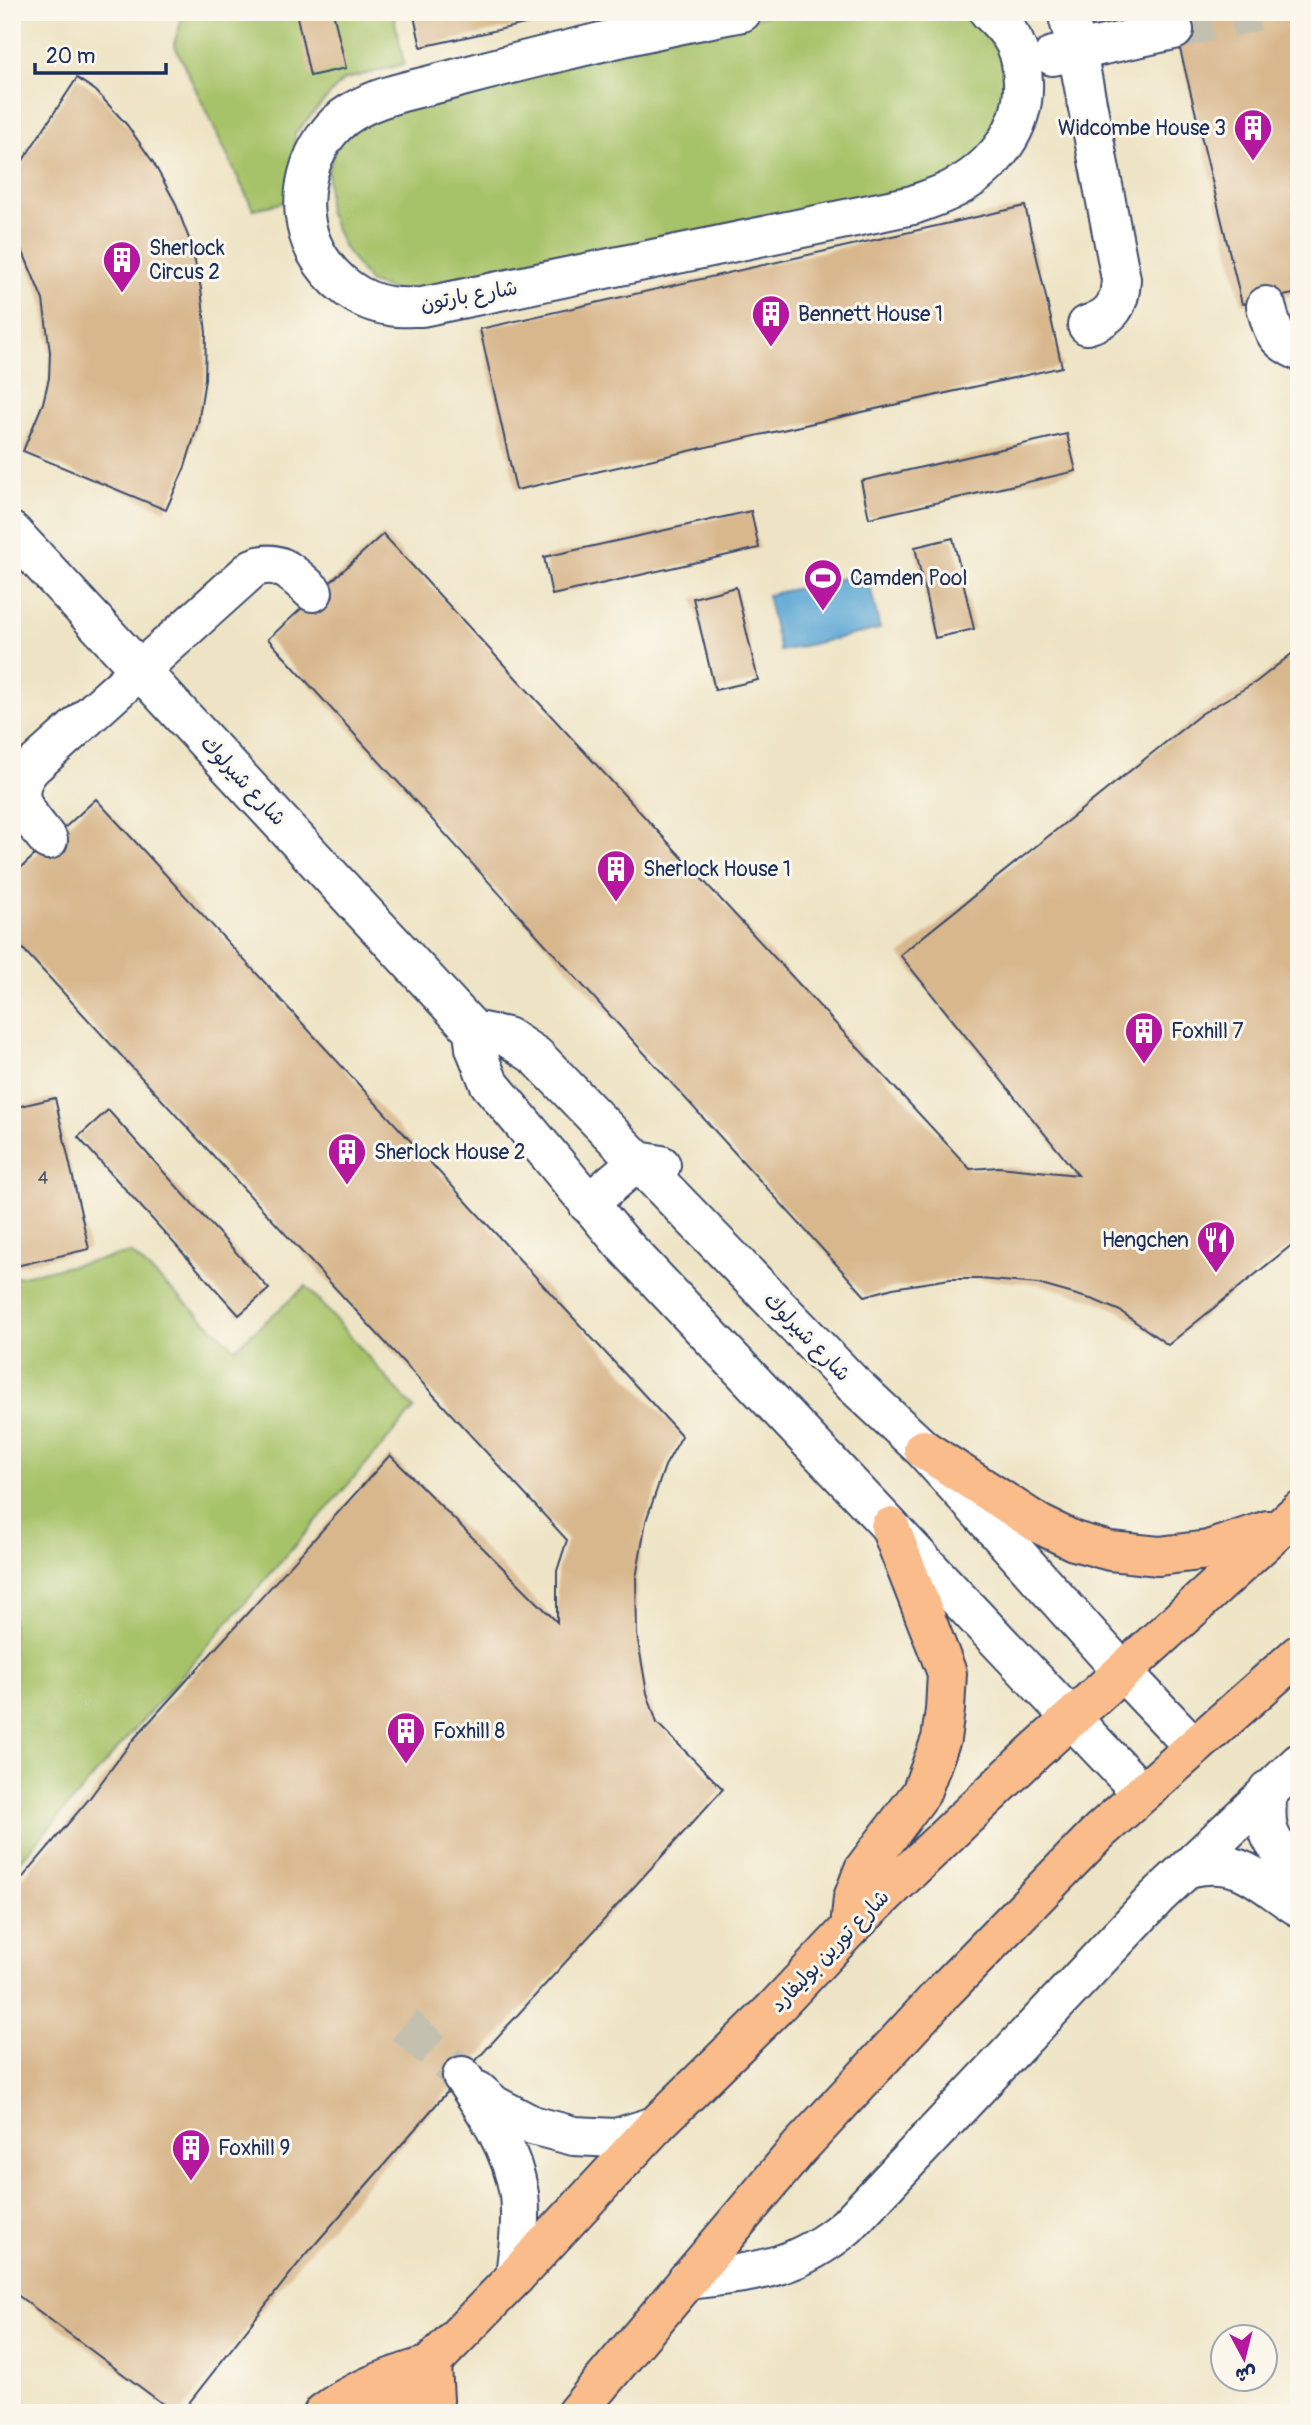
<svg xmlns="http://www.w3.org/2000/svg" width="1311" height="2425" viewBox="0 0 1311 2425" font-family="Pangolin,'Playpen Sans Arabic',sans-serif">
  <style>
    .green { fill: #a7c369; stroke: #617964; stroke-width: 2 }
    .water { fill: #5da8d5; stroke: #3c6c9a; stroke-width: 2 }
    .building { fill: #d8b78d }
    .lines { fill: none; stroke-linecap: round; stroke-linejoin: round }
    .minor-tunnel { stroke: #c4c0b0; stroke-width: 38; stroke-dasharray: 38 19; stroke-linecap: butt }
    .minor-casing { stroke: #3b4a6d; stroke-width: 42 }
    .major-casing { stroke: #3b4a6d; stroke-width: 42 }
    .minor { stroke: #fff; stroke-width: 38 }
    .major { stroke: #fabc8b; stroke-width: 38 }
    .labels { text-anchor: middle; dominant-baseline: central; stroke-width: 6; stroke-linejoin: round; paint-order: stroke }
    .number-label { font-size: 18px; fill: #4a516a }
    .poi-label { font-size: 21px; fill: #1b2f5e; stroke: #fbf7ec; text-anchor: start }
    .street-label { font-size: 21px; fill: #1b2f5e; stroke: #fbf7ec }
  </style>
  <rect width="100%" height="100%" fill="#fbf7ec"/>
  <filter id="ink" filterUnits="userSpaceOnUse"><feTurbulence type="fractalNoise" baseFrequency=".0143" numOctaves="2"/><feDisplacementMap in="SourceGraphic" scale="14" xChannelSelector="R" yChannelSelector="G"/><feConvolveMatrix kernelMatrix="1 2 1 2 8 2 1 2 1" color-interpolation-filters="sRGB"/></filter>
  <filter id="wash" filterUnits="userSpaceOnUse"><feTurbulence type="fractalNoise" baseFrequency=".00686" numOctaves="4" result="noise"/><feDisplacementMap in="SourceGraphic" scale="28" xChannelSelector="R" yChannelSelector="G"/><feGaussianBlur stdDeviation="1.57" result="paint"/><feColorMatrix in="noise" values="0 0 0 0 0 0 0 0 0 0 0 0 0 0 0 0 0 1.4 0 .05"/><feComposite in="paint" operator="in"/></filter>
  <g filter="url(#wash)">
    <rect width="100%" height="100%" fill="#eee4c5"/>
    <!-- green -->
    <path class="green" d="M184,12H393L404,64L343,80L295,133L294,200L253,209L174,44Z
      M784,12H990L1029,87L1006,169L440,304L370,283L343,246L328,211V171L338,140L369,108L699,29Z
      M131,1253L235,1348L306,1286L414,1409L12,1870V1278Z"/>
    <!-- water -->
    <path class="water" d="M867,573L880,629L780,651L767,595Z"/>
    <g id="blocks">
      <!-- building -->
      <path class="building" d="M296,12H333L346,68L310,76Z
        M413,12H575V13L421,47Z
        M1171,12H1299V293L1242,304Z
        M77,78L96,91L127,125L153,162L175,202L191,244L201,289L206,333L205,379L198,424L185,467L166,510L23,451L43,403L49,378L50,352L43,300L23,252L12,237V177Z
        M1025,206L1062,367L516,490L480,329Z
        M1067,434L1076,471L869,518L861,481Z
        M751,511L759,548L552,595L544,557Z
        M383,534L970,1169L999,1167L1078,1175L900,955L1201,714L1256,682L1299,648V1239L1168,1345L1120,1311L1094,1300L1038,1284L980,1279H950L893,1288L865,1296L268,639Z
        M953,538L974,629L935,638L915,547Z
        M736,587L758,680L715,690L693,598Z
        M96,799L682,1436L665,1466L646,1521L636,1578L637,1635L647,1693L657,1723L723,1789L441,2099L298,2264L181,2413H175L12,2291V1890L89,1799L132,1741L390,1455L557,1622V1571L567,1540L12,937V876Z
        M55,1098L89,1249L12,1267V1108Z
        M108,1110L269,1289L239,1315L78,1137Z"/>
    </g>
  </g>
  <g filter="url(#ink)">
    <use href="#blocks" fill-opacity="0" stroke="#3b4a6d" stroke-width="2"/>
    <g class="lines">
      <!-- minor-tunnel -->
      <path class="minor-tunnel" d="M1174,30L1257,12
        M404,2025L462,2076"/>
      <!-- minor casing -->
      <g class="minor-casing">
        <path id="minor" d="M742,12C646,30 552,53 458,78C424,88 383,93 352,112C307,139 291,206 316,252C331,280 359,302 390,306C401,308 412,307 422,307L913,205C926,200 940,196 953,189C994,168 1025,128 1023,82C1022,49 1013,34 989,12
          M1067,12L1077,51L1121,279C1120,305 1112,317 1087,325
          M1053,56L1174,30
          M1266,306C1273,331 1274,340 1299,351
          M12,532L473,1030L475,1048L489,1083L622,1243L1142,1793
          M48,840C30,816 6,797 31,768L253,568C280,557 294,575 313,592
          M473,1030L507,1037L536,1056L853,1384L923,1449L1122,1671L1193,1746
          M588,1204L638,1161L661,1165
          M1268,1790C1264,1824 1265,1846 1299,1863
          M1191,1867C1244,1857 1258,1882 1299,1907
          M462,2076C487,2112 512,2150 519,2194C522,2222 518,2250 515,2277
          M478,2091L494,2105L532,2125L574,2136L616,2138L655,2126
          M687,2280C753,2272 794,2271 847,2226L1157,1897L1299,1763"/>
      </g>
      <!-- major casing -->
      <g class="major-casing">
        <path id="major" d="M923,1449L1039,1524L1074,1541L1110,1551L1159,1556L1208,1550L1268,1530
          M850,1928L853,1898L864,1869L921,1793L941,1739L945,1710L947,1673L890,1527
          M323,2413C353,2390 388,2378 423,2367
          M383,2413L515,2277L655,2126L774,2009L850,1928L1033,1753L1299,1511
          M432,2413L434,2400L432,2365
          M576,2413L799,2148L944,1991L1100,1831L1299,1654"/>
      </g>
      <!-- minor -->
      <use href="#minor" class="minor"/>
      <!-- major -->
      <use href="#major" class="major"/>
    </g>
  </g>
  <!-- icons -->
  <defs>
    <g id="building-pin" transform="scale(2.0125)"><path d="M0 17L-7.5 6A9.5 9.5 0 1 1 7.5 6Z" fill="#b5179e" stroke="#fbf7ec"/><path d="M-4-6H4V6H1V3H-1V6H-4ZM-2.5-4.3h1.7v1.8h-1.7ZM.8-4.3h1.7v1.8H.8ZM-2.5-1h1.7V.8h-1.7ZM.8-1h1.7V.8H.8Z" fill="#fff"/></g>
    <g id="stadium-pin" transform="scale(2.0125)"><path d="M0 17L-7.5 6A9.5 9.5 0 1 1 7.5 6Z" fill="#b5179e" stroke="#fbf7ec"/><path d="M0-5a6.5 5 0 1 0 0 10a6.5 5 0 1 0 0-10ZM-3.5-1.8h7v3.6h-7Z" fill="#fff"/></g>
    <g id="restaurant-pin" transform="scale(2.0125)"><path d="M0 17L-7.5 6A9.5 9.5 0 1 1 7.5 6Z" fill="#b5179e" stroke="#fbf7ec"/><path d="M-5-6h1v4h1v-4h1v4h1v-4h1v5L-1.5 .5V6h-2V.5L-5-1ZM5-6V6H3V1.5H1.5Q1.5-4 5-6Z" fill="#fff"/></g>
  </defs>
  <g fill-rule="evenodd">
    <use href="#building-pin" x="1253" y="128"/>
    <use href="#building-pin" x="122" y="260"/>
    <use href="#building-pin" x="771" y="314"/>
    <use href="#stadium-pin" x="823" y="578"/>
    <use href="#building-pin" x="616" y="869"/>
    <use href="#building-pin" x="1144" y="1031"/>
    <use href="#building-pin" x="347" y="1152"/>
    <use href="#restaurant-pin" x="1216" y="1240"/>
    <use href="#building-pin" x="406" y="1731"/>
    <use href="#building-pin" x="191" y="2148"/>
  </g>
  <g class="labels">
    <!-- number labels -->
    <g class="number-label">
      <text x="43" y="1178">4</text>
    </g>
    <!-- poi labels -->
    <g class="poi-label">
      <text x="1226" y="128" text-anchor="end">Widcombe House 3</text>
      <text x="149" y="248">Sherlock<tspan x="149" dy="24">Circus 2</tspan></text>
      <text x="798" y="314">Bennett House 1</text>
      <text x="850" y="578">Camden Pool</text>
      <text x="643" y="869">Sherlock House 1</text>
      <text x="1171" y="1031">Foxhill 7</text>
      <text x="374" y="1152">Sherlock House 2</text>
      <text x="1189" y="1240" text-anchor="end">Hengchen</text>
      <text x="433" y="1731">Foxhill 8</text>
      <text x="218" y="2148">Foxhill 9</text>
    </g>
    <!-- street labels -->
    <g class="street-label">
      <text transform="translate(469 296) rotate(-10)">شارع بارتون</text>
      <text transform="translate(243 781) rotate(47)">شارع شيرلوك</text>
      <text transform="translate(807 1337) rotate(46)">شارع شيرلوك</text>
      <text transform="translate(830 1951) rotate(-46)">شارع تورين بوليفارد</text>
    </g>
  </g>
  <!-- margin -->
  <rect width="1311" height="2425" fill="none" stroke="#fbf7ec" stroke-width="42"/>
  <!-- north arrow -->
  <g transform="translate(1244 2358) rotate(173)"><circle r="33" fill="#fbf7ec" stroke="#a1a7b3" stroke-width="2"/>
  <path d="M0-5L12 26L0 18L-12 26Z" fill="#b5179e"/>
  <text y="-10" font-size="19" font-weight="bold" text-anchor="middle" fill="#1b2f5e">ش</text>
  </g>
  <!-- scale -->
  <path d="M35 63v10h131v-10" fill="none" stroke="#1b2f5e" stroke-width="3.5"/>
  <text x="46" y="63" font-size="21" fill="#1b2f5e" stroke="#fbf7ec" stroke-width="5" paint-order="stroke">20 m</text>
</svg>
